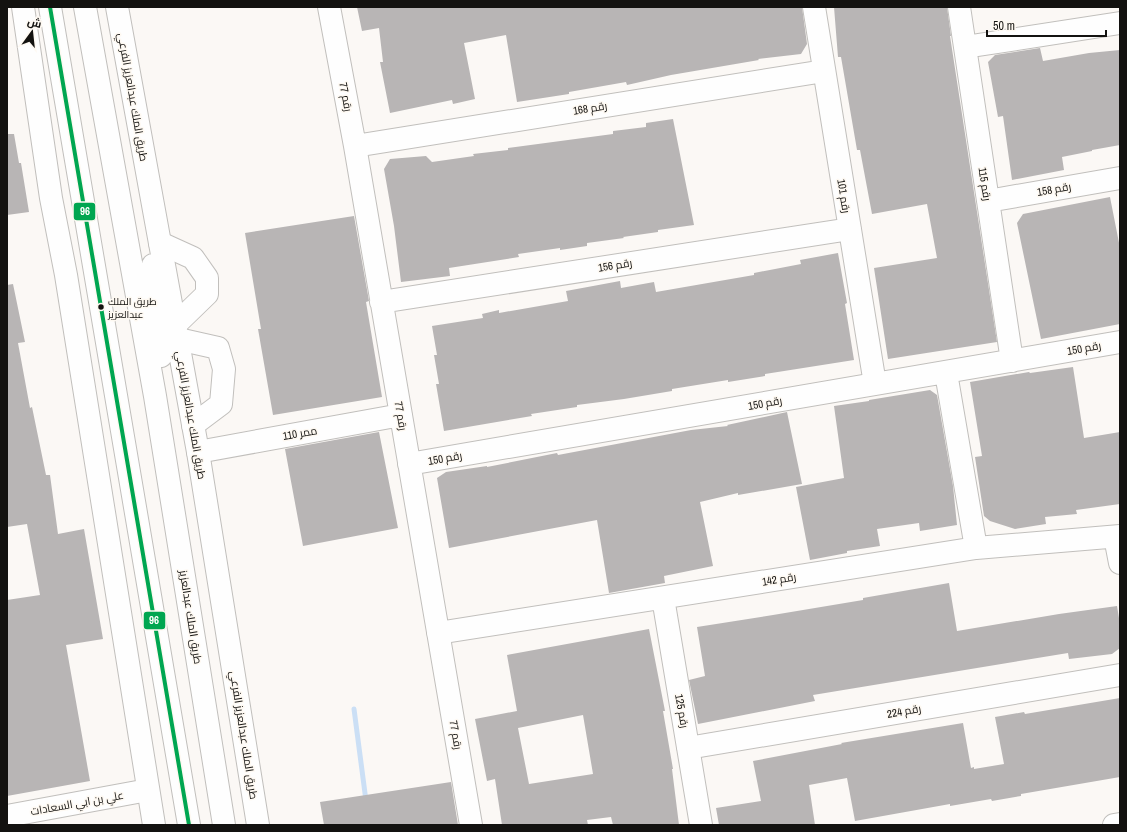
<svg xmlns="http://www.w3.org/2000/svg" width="1127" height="832" viewBox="0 0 1127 832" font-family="'Archivo Narrow',Cairo,sans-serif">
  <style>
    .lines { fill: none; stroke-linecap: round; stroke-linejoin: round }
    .stream { stroke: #cbdff5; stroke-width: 5 }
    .building { fill: #b8b5b5; fill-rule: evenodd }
    .minor-casing { stroke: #c1bfbc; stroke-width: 24 }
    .major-casing { stroke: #c1bfbc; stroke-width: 24 }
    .minor { stroke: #fefefe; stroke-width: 22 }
    .major { stroke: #fefefe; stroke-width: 22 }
    .bus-1-casing { stroke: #fef9f2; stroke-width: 7 }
    .bus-1 { stroke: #00a651; stroke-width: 4 }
    .bus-dot { fill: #131210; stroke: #fef9f2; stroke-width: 1.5 }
    .labels { text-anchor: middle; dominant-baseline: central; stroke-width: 3; stroke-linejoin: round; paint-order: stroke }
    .bus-label { font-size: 10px; fill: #131210; stroke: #fef9f2; text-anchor: start }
    .street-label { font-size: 11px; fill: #131210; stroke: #fef9f2 }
    .line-badge { stroke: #fef9f2; stroke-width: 1.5 }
    .badge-label { font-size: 11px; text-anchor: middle; font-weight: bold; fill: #fff }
  </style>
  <rect width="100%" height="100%" fill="#fbf8f5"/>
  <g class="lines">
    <!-- stream -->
    <path class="stream" d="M354,709L366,801"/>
  </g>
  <!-- building -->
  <path class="building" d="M357,7H802L807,44L801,54L758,59L759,60L671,75L627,85L626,82L569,92V94L517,102L506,35L464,43L475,99L453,104L452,100L390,113L380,62H383L379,28L362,31Z
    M834,7H947L951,36H950L997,342L888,359L874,268L937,258L927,204L872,214L860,150H857L841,57H838Z
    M1040,48L1043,61L1089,53L1120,50V145L1092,150V151L1062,157L1064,170L1012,180L1003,116L998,117L988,62L995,55Z
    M673,119L694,225L658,230V232L623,237L624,238L587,243V246L560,250V248L518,254L519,257L449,268L450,276L401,282L394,226L384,169L390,159L426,156L432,162L474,156L473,154L508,150V148L613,134V131L646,127V123Z
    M7,134H14L19,163H21L29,212L7,215Z
    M1110,197L1120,248V324L1041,339L1017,223L1023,214Z
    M354,216L369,301L366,302L382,397L273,415L258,329H261L245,233Z
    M838,253L847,303L845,304L854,360L765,374V376L728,382V380L672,389V391L624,399L577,405V407L531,414L532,416L444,431L436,384H439L434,355H437L432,326L483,318L482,314L499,310V313L568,301L566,291L620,281L621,288L654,282L656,292L754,275V273L801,264L800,260Z
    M13,284L25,342L18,343L30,408L32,407L46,475H50L58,534L84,529L103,639L66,645L90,781L7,796V600L40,595L27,524L7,527V285Z
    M1073,367L1084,438L1120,432V504L1076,510L1077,514L1045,517L1046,524L1015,529L990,521L984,516L975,457L982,456L970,382L1029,372L1030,373Z
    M930,390L937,395L953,486L957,525L920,531L919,523L877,529L880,546L847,551V553L810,560L796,487L844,478L834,406L869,401V400Z
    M787,412L802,484L738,495V493L700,502L713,566L664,576L665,583L609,593L597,520L449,548L437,478L446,472L487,466V467L557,453L558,455L691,430L728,426L727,425Z
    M379,432L398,528L303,546L285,449Z
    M949,583L957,631L1059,614L1117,606L1120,624V648L1112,654L1069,659L1068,653L813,695L815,701L698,724L689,680L705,676L697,627L773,615L863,600V598Z
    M649,629L665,711H663L673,769H672L679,825H613L611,817L587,820L588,825H502L495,779L487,781L475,719L517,711L507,655ZM583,715L593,774L529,784L518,728Z
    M1120,698V777L1021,794V796L992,801L991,799L950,806V804L855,821L847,778L809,785L815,825H719L716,808L761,801L753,761L842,744L841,743L963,723L971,768L974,767V769L1004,764L995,717L1024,712L1025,714Z
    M451,782L458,825H324L320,802Z"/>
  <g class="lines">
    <!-- minor casing -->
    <g class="minor-casing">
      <path id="minor" d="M329,7L355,146L471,825
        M814,7L875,384
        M959,7L1012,361
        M965,47L1120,23
        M355,146L824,71
        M988,201L1120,178
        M160,243L193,258L207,278V294L175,325
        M381,302L850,229
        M178,339L218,348L224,369L221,404L193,425
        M946,373L976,548
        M198,452L401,415
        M409,464L1120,342
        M1115,537L1120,563
        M663,598L701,825
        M438,633L976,548L1120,536
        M688,748L1120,675
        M7,816L148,790
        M1114,825L1120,824"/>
    </g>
    <!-- major casing -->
    <g class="major-casing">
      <path id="major" d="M23,7L51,198L66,275L154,825
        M50,7L189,825
        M85,7L155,396L224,825
        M117,7L198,452L258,825
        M153,265L154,298L161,356"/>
    </g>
    <!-- minor -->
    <use href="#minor" class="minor"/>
    <!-- major -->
    <use href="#major" class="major"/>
    <!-- bus-1 casing -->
    <g class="bus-1-casing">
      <path id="bus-1" d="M50,7L189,825"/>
    </g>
    <!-- bus-1 -->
    <use href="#bus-1" class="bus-1"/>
  </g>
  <!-- markers -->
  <circle class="bus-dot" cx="101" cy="307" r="3.5"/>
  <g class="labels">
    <!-- bus labels -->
    <g class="bus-label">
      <text x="108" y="301">طريق الملك<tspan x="108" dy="13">عبدالعزيز</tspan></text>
    </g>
    <!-- street labels -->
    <g class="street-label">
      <text transform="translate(133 97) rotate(80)">طريق الملك عبدالعزيز الفرعي</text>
      <text transform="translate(346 97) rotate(79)">رقم 77</text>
      <text transform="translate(590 108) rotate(-9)">رقم 168</text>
      <text transform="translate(985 184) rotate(81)">رقم 115</text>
      <text transform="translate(1054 189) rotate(-10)">رقم 158</text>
      <text transform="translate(844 196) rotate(81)">رقم 101</text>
      <text transform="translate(615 265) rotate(-9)">رقم 156</text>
      <text transform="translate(1084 348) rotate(-10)">رقم 150</text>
      <text transform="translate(765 403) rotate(-10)">رقم 150</text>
      <text transform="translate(191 415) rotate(80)">طريق الملك عبدالعزيز الفرعي</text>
      <text transform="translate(401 416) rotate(80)">رقم 77</text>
      <text transform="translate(300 433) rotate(-10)">110 ممر</text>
      <text transform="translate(445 458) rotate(-10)">رقم 150</text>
      <text transform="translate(779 579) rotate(-9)">رقم 142</text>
      <text transform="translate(191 617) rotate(81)">طريق الملك عبدالعزيز</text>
      <text transform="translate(682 711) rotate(80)">رقم 125</text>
      <text transform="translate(904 711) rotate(-10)">رقم 224</text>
      <text transform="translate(244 735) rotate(81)">طريق الملك عبدالعزيز الفرعي</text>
      <text transform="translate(456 735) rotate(80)">رقم 77</text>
      <text transform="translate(77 803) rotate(-10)">علي بن ابي السعادات</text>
    </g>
  </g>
  <g class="line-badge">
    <rect x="73" y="202" width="23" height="19" rx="4" fill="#00a651"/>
    <rect x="143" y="611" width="23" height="19" rx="4" fill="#00a651"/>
  </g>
  <g class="badge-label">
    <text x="85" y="215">96</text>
    <text x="154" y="624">96</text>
  </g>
  <!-- border -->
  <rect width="1127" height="832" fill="none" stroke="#131210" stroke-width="16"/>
  <!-- north arrow -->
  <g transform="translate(32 32) rotate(15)" stroke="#fef9f2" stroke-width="3" paint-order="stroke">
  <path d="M0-3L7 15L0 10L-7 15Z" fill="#131210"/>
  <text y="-6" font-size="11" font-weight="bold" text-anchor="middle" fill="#131210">ش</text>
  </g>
  <!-- scale -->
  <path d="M987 30v6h119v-6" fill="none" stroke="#131210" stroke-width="2"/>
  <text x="993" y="30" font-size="12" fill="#131210" stroke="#fef9f2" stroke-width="3" paint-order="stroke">50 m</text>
</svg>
